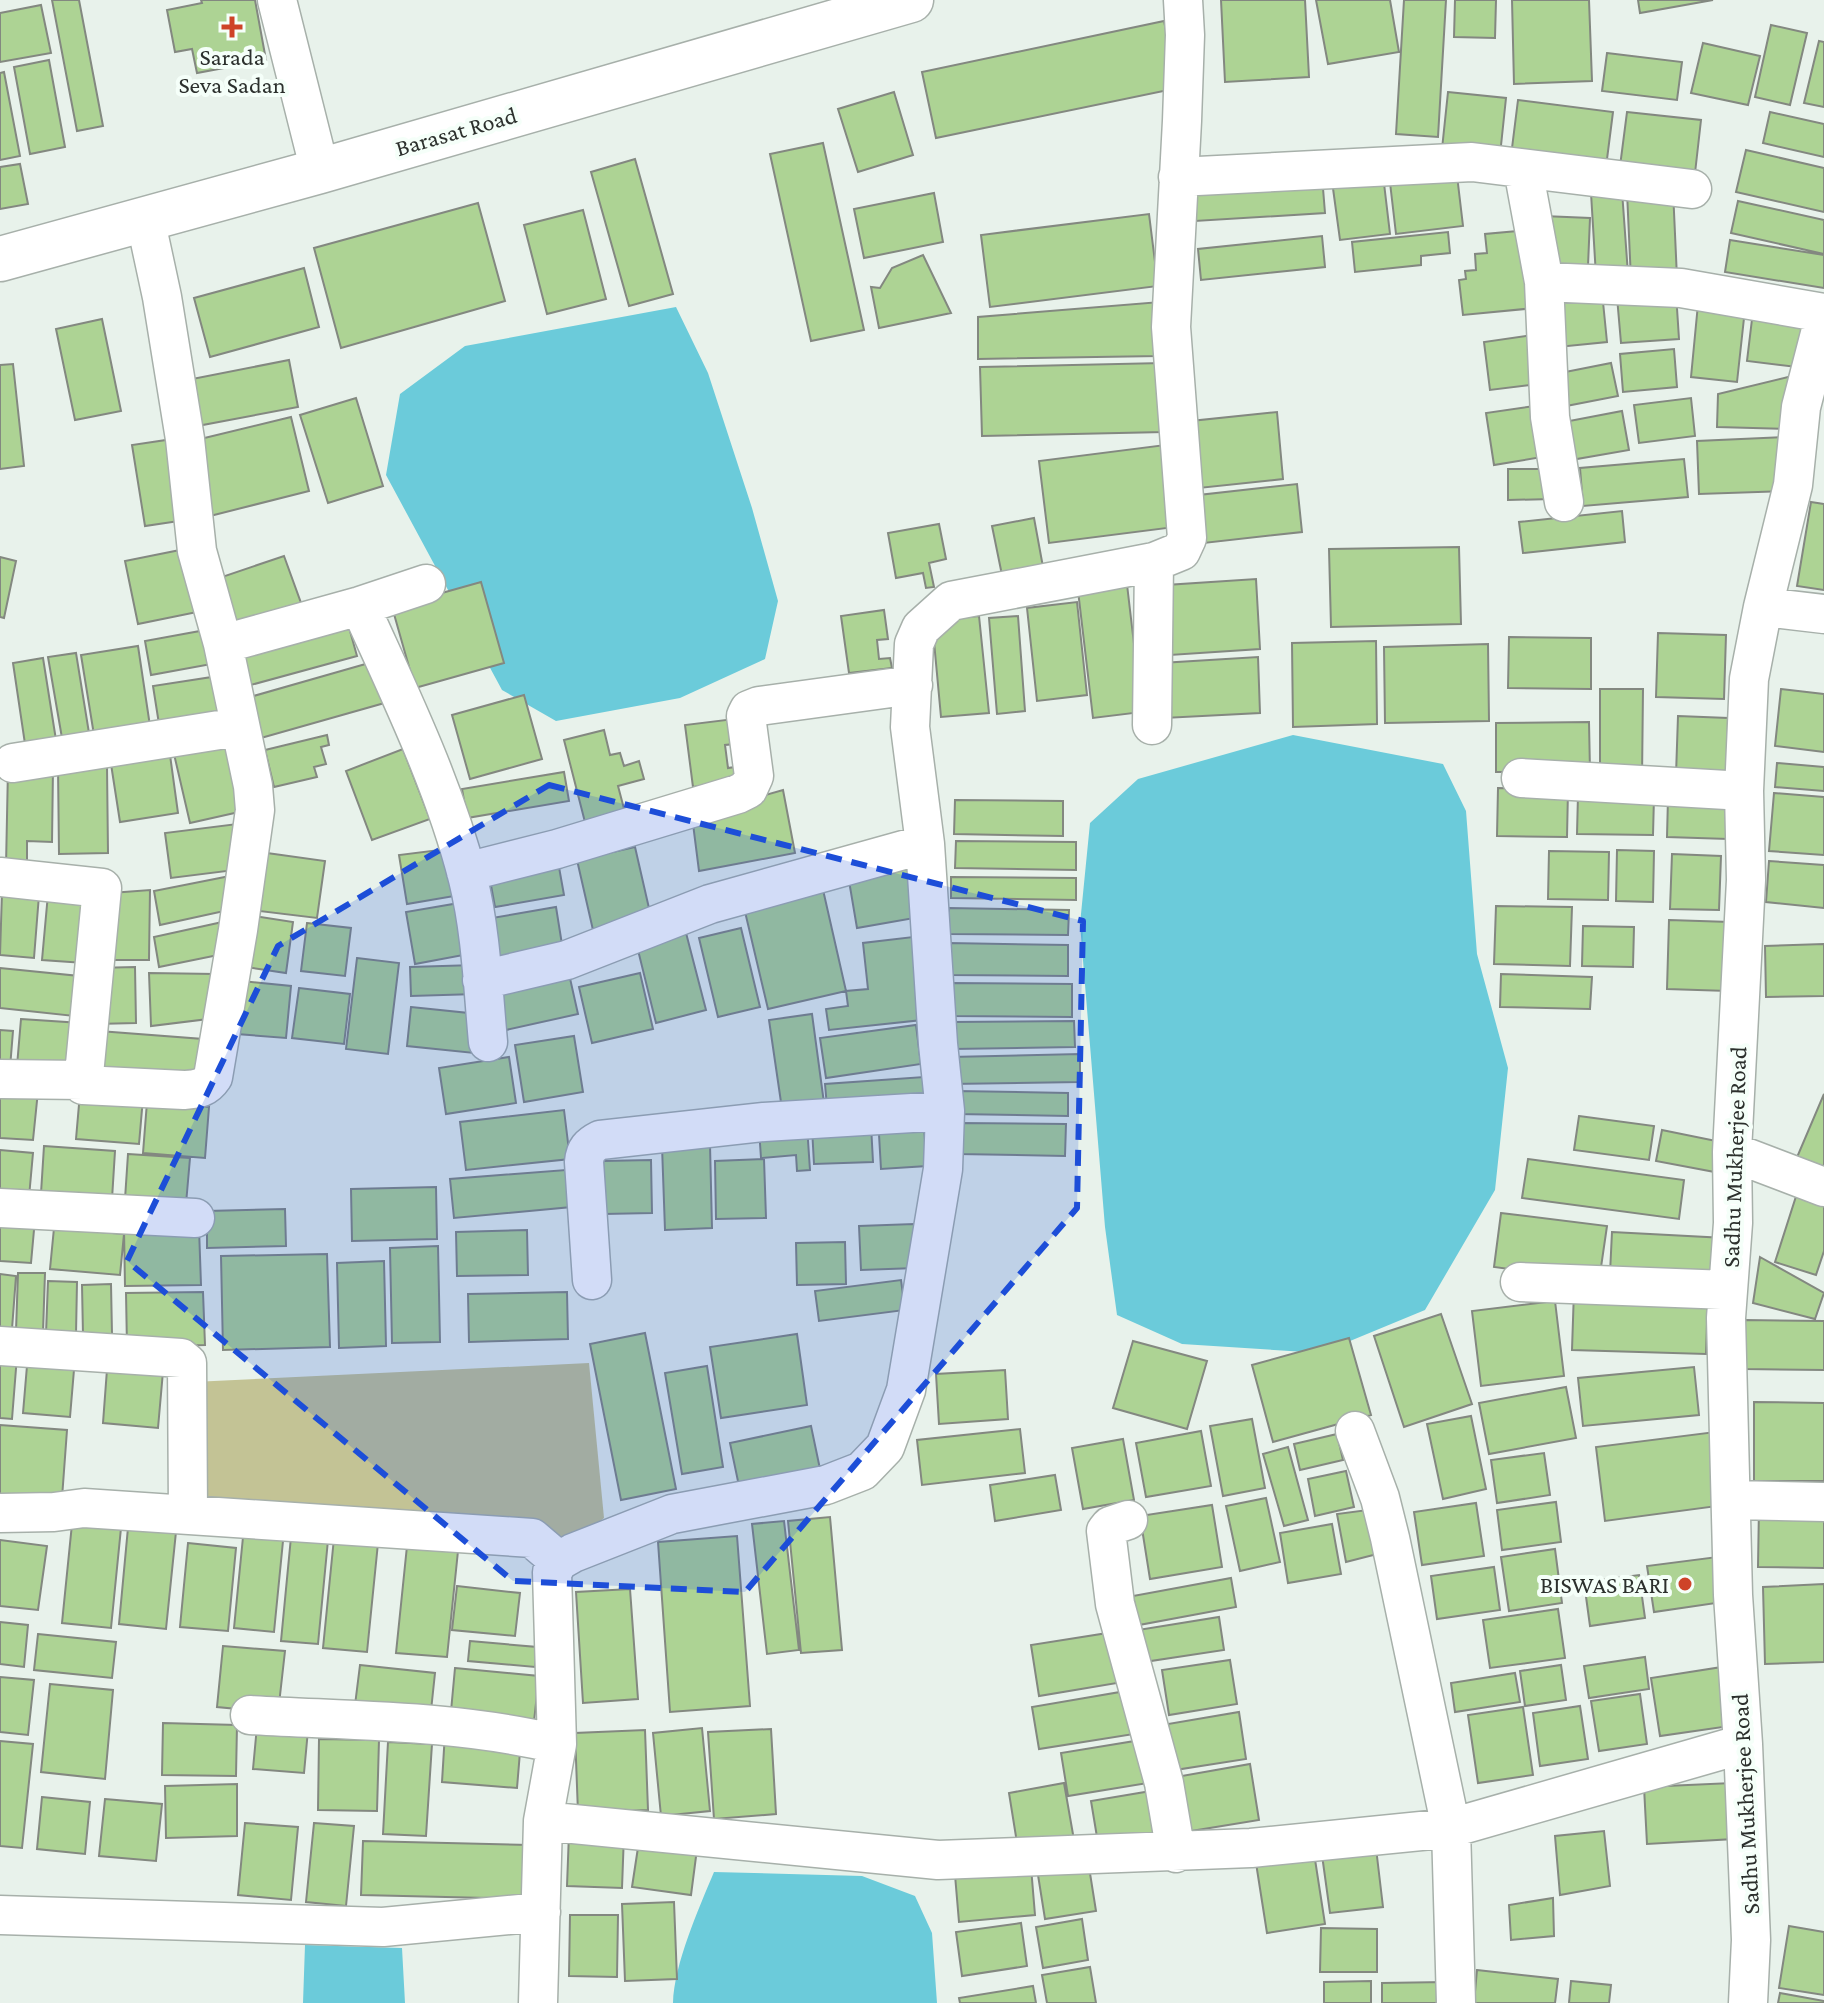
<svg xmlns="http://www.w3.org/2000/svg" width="1824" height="2003" viewBox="0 0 1824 2003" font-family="'Crimson Pro',serif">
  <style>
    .green { fill: #c3c395 }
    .water { fill: #6bcbda }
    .building { fill: #add394; stroke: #838880; stroke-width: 2 }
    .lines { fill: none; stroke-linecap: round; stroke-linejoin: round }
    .street-casing { stroke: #a7b0aa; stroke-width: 41 }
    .primary-casing { stroke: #a7b0aa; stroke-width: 47 }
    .street { stroke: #fff; stroke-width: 38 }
    .primary { stroke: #fff; stroke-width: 44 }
    .marked { fill: #1d4ed8; fill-opacity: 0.2; stroke: #1d4ed8; stroke-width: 6; stroke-dasharray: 16 10; stroke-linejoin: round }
    .poi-dot { fill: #ce4328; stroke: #f5fff9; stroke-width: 3 }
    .labels { text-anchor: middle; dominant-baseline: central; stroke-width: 8; stroke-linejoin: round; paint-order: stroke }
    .poi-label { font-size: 24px; fill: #2c302d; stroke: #f5fff9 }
    .street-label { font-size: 24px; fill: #2c302d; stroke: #f5fff9 }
  </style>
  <rect width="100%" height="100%" fill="#e8f2eb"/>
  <!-- green -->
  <path class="green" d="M589,1363L604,1518L563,1552L198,1521L193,1382Z"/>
  <!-- water -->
  <path class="water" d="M676,307L708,373L752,508L778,601L765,659L680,698L556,721L502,690L386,475L400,394L465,346Z
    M1293,735L1443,764L1466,811L1477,954L1508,1068L1495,1190L1425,1310L1321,1353L1182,1344L1117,1315L1105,1227L1080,924L1090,823L1138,779Z
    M714,1872L862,1876L915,1896L932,1933L937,2003H673C674,1964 699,1908 714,1872Z
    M305,1945L402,1948L405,2003H303Z"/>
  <!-- building -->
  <path class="building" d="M52,0H79L103,126L77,131Z
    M201,0H255L266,60L197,73L192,49L175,52L167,10L202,3Z
    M1221,0H1305L1309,77L1225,82Z
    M1316,0H1390L1399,52L1328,64Z
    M1404,0H1446L1438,137L1396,134Z
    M1455,0H1496L1495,38L1454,37Z
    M1512,0H1589L1592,81L1514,84Z
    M1638,0H1713L1640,13Z
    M41,5L51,53L0,62V13Z
    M1164,21L1178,88L936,138L922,72Z
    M1771,25L1807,33L1790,105L1755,97Z
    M1819,41L1824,42V107L1804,103Z
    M1703,43L1760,56L1748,105L1691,93Z
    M1607,53L1682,62L1677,100L1602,91Z
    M49,60L65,147L30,154L14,67Z
    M4,72L20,156L0,160V73Z
    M894,92L913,155L858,172L838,109Z
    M1448,92L1506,98L1500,155L1442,149Z
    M1518,100L1613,112L1606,167L1511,156Z
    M1627,112L1701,120L1694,182L1619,174Z
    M1770,112L1824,124V157L1763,143Z
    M823,143L864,330L811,341L770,154Z
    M1746,150L1824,168V212L1736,192Z
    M635,159L673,294L629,306L591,172Z
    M20,164L28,204L0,209V167Z
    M1456,167L1463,226L1396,234L1389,174Z
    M1383,175L1390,234L1340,240L1332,181Z
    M1322,176L1325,213L1195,221L1193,185Z
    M1673,190L1677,278L1631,280L1627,192Z
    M1622,191L1628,274L1596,276L1591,193Z
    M934,193L943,242L864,258L854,209Z
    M1738,201L1824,220V254L1731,233Z
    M478,203L505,301L341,348L314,248Z
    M583,210L606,299L547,314L524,225Z
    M1149,214L1158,286L990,307L981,235Z
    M1543,216L1590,218L1588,266L1541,264Z
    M1528,230L1535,308L1463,315L1459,280L1466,279L1465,271L1476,270L1475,254L1487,253L1485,234Z
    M1448,232L1450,253L1421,256V265L1355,272L1352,242Z
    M1322,236L1325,267L1201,280L1198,249Z
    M1730,240L1824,255V288L1725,272Z
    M923,255L951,313L879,328L871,287L880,288L892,268Z
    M304,268L319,327L210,357L194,298Z
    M1602,292L1607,342L1558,347L1553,296Z
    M1676,293L1679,339L1621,343L1617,297Z
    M1160,302L1159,356L978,359V317Z
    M1698,304L1745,309L1737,382L1691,377Z
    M1753,311L1811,318L1805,368L1747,361Z
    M102,319L121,411L75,420L56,329Z
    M1533,335L1539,384L1490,390L1484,342Z
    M1674,349L1677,387L1623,392L1620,354Z
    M289,360L298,407L192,427L182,381Z
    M1163,363L1164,432L982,436L980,367Z
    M1611,363L1618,396L1561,407L1555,374Z
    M13,364L24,466L0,469V365Z
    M1792,376L1791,429L1717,427L1718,394Z
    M356,398L383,486L328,503L300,415Z
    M1691,398L1695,436L1639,443L1634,405Z
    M1541,405L1548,456L1494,465L1486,413Z
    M1622,411L1629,450L1571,460L1564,422Z
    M1277,412L1283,479L1199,488L1191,421Z
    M291,417L309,491L210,516L192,441Z
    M1786,437L1788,491L1699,494L1697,441Z
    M173,439L186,520L145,526L132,445Z
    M1165,445L1175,527L1049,543L1039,461Z
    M1684,459L1688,497L1583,506L1580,468Z
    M1508,469H1552V499L1508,500Z
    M1297,484L1302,532L1195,544L1190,496Z
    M1811,502L1824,504V590L1797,586Z
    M1622,511L1625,542L1523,553L1519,522Z
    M1034,518L1043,567L1002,575L992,526Z
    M939,524L946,559L929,563L934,587L926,588L923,573L896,578L888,533Z
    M1459,547L1461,624L1331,627L1329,549Z
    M190,548L202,611L138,624L125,561Z
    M284,556L305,614L234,639L213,580Z
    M0,557L16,561L4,618L0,617Z
    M1126,576L1142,712L1093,718L1077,582Z
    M1256,579L1260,649L1170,655L1166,585Z
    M481,582L504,663L415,688L392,607Z
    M1077,602L1087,695L1037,701L1027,608Z
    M884,610L888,639L877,640L879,659L890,658L892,668L849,673L841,616Z
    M345,613L357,656L247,686L235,644Z
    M979,616L989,713L941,717L932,620Z
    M1018,616L1025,711L997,714L989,618Z
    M211,629L217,663L151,675L145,641Z
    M1658,633L1726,635L1724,699L1656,697Z
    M1509,637L1591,638V689L1508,688Z
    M1376,641L1377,724L1293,727L1292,643Z
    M1488,644L1489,721L1385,723L1384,647Z
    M138,646L150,726L94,735L81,655Z
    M76,653L89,733L62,738L48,657Z
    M1258,657L1260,713L1164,718L1161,663Z
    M43,658L56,740L25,744L13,663Z
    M376,661L388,702L261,738L250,697Z
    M225,675L231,713L159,724L153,686Z
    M1600,689H1643L1642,779H1600Z
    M1781,689L1824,694V752L1775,746Z
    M524,695L542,759L470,779L452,715Z
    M1678,716L1728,718L1727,776L1676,775Z
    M742,718L746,743L725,745L728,768L748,765L750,779L693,787L685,725Z
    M1589,722L1590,771L1496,772V723Z
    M604,730L610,755L620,753L624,766L639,761L644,779L618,786L627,820L587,830L564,740Z
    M327,735L329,745L321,747L326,764L314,767L317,777L274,787L265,750Z
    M231,740L248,810L190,823L174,754Z
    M403,749L430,819L372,840L346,771Z
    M170,755L178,813L120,822L111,764Z
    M1777,763L1824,767V791L1775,787Z
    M58,767H107L108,853L59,854Z
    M8,768H53L52,842L27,841V866H6Z
    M564,772L569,801L467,818L462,789Z
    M1498,788L1568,790L1567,837L1497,836Z
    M783,790L795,853L699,871L692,816Z
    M1774,793L1824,797V855L1769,851Z
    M1578,795L1654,797L1653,835L1577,834Z
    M1668,798L1729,800L1728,839L1667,837Z
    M955,800L1063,801V836L954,834Z
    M237,824L243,869L171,878L165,833Z
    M956,841L1076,842V870L955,868Z
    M635,847L651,917L593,930L577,860Z
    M455,848L466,894L407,904L399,855Z
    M1617,850L1654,851L1653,902L1616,901Z
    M1549,851L1609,852L1608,900L1548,899Z
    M267,853L325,861L317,918L259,911Z
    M1672,854L1721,856L1719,910L1670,909Z
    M557,856L564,895L495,907L488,869Z
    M910,858L920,917L857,928L847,869Z
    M1769,861L1824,865V908L1766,902Z
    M235,875L238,908L160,925L154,891Z
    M951,877L1076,878V900L951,898Z
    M821,881L846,991L768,1009L742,899Z
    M49,883L90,886L84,963L42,960Z
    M150,890L149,960H103L111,893Z
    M2,892L39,895L34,958L0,955Z
    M465,902L474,953L415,964L406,912Z
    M1496,906L1572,907L1570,966L1494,964Z
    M556,907L564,957L501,968L492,918Z
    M949,908L1069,910L1068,935L949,934Z
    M254,916L293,922L286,973L246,967Z
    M1669,920L1730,922L1728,991L1667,989Z
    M227,921L233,952L159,967L154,937Z
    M307,923L351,928L345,976L301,971Z
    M1583,926L1634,927L1633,967L1582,966Z
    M741,928L760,1007L718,1017L699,938Z
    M685,929L706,1010L656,1023L636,942Z
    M913,937L922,1020L829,1030L826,1009L848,1006L846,991L868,989L863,943Z
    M948,943L1068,945V976L947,975Z
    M1824,944V996L1766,997L1765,946Z
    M357,958L399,963L388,1054L346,1049Z
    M475,965L476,994L411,996L410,967Z
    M567,965L578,1014L506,1030L496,981Z
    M135,967L136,1023L96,1024L95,968Z
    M0,968L79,976L74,1016L0,1008Z
    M149,973L215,974L216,1018L151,1026Z
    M640,973L653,1029L592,1043L579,987Z
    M1501,974L1592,977L1590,1009L1500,1007Z
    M242,981L291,986L286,1038L237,1034Z
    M949,983L1072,984V1017L948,1016Z
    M299,988L350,994L344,1044L292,1038Z
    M411,1007L478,1014L474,1053L407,1046Z
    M812,1014L824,1103L782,1109L769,1020Z
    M21,1019L81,1023L77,1071L17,1066Z
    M1074,1021L1075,1047L952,1049V1022Z
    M916,1025L921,1064L826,1078L820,1038Z
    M0,1030L13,1031L10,1068L0,1067Z
    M99,1031L203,1039L200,1079L96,1070Z
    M574,1036L583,1092L524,1102L515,1045Z
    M1080,1054V1082L950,1084V1057Z
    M509,1057L516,1103L446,1114L439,1068Z
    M924,1077L926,1099L827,1107L825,1084Z
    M0,1089L38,1091L33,1140L0,1138Z
    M956,1091L1068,1093V1116L956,1114Z
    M80,1093L143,1098L139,1144L76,1139Z
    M1824,1094V1174L1795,1162Z
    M147,1102L209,1107L205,1158L143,1153Z
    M564,1110L570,1159L466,1170L460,1122Z
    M923,1114L927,1166L881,1169L878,1117Z
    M1579,1116L1654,1126L1649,1160L1574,1150Z
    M959,1123L1066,1124L1065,1156L958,1154Z
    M871,1125L873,1162L814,1164L812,1128Z
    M807,1126L810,1170L797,1171L796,1155L761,1158L759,1129Z
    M1662,1130L1726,1143L1720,1173L1656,1161Z
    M710,1145L712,1228L665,1230L662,1146Z
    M44,1146L115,1151L112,1199L41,1193Z
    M0,1150L33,1153L29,1197L0,1194Z
    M128,1154L190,1158L186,1204L125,1199Z
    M764,1159L766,1218L716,1219L715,1161Z
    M1528,1159L1684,1180L1679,1219L1522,1198Z
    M651,1160L652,1213L604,1214L603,1161Z
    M579,1169L582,1206L454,1218L450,1179Z
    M436,1187L437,1239L352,1241L351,1189Z
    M1799,1187L1824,1195V1251L1816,1275L1775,1262Z
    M285,1209L286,1246L207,1248V1211Z
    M1501,1213L1607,1226L1599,1281L1494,1267Z
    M0,1216L35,1219L31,1263L0,1261Z
    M914,1224L916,1268L861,1270L859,1226Z
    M54,1228L124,1234L120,1275L50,1269Z
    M199,1228L201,1285L125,1286L124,1230Z
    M527,1230L528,1275L457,1276L456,1232Z
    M1612,1232L1725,1238L1723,1279L1610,1273Z
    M845,1242L846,1284L797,1285L796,1243Z
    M438,1246L440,1342L392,1343L390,1248Z
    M327,1254L330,1347L223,1350L221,1256Z
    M1760,1257L1824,1293L1815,1319L1753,1303Z
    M384,1261L386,1346L339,1348L337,1263Z
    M18,1273H45L43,1332L16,1331Z
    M0,1274L16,1276L12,1329L0,1328Z
    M901,1280L905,1310L819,1321L815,1291Z
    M48,1281L77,1282L76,1334H46Z
    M111,1284L112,1334L83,1335L82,1285Z
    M1574,1290L1708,1294L1706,1354L1572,1350Z
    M203,1292L205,1345L127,1347L126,1293Z
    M567,1292L568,1339L469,1342L468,1294Z
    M1555,1301L1564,1376L1481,1386L1472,1311Z
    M1441,1314L1472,1404L1404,1427L1374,1336Z
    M1744,1320L1824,1321V1370L1744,1369Z
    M645,1333L676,1489L621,1500L590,1344Z
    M797,1334L807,1405L721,1418L710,1347Z
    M1349,1338L1371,1415L1273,1442L1252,1365Z
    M1133,1341L1207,1361L1187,1429L1113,1408Z
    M0,1354L17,1356L12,1419L0,1418Z
    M28,1354L75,1358L70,1417L23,1413Z
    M108,1356L164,1360L158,1428L103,1423Z
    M707,1366L723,1467L682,1474L665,1373Z
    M1694,1367L1699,1415L1583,1426L1578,1378Z
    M1005,1370L1008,1419L939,1424L936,1374Z
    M1566,1387L1576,1438L1489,1454L1479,1403Z
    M1754,1402L1824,1403V1481H1754Z
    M1471,1416L1486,1489L1443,1499L1427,1424Z
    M1252,1419L1265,1488L1223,1496L1210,1426Z
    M0,1425L67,1430L62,1498L0,1494Z
    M811,1426L820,1469L739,1486L730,1443Z
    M1020,1429L1025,1473L922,1485L917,1440Z
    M1201,1431L1211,1486L1146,1497L1136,1443Z
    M1715,1432L1725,1505L1605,1521L1596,1447Z
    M1337,1434L1343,1460L1300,1470L1294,1444Z
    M1123,1439L1134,1500L1083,1509L1072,1448Z
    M1288,1447L1308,1520L1284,1526L1263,1454Z
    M1544,1453L1550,1495L1497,1503L1491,1460Z
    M1346,1471L1354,1507L1315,1516L1308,1479Z
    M1055,1475L1061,1510L995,1521L990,1485Z
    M1266,1498L1280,1562L1240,1571L1226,1506Z
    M1556,1502L1561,1542L1502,1550L1497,1510Z
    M1476,1503L1484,1556L1422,1565L1414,1512Z
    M1212,1505L1222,1567L1150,1579L1140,1516Z
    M1759,1506H1824V1568L1758,1567Z
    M1375,1509L1385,1552L1346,1562L1337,1514Z
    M73,1514L122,1518L111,1628L62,1623Z
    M129,1517L177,1522L166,1629L119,1624Z
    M830,1517L842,1650L801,1653L788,1521Z
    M784,1521L799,1650L767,1654L752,1524Z
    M1332,1524L1341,1574L1288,1583L1280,1533Z
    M244,1527L284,1531L274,1632L234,1628Z
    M737,1536L750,1706L670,1712L658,1542Z
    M291,1537L328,1540L318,1644L281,1641Z
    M334,1538L378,1543L367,1652L323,1648Z
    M0,1540L47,1546L38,1610L0,1606Z
    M188,1543L236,1548L228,1631L180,1627Z
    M407,1546L458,1551L447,1657L396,1653Z
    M1555,1549L1562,1603L1509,1611L1501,1557Z
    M1717,1557L1723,1602L1654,1612L1647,1566Z
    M1494,1567L1500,1610L1437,1619L1431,1576Z
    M1639,1575L1645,1618L1590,1626L1584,1582Z
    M1231,1578L1236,1607L1139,1625L1133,1596Z
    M1824,1584V1662L1765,1664L1763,1587Z
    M457,1586L520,1593L515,1636L452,1630Z
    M630,1589L638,1699L583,1703L576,1592Z
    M1558,1609L1565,1658L1490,1668L1483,1620Z
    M1219,1617L1224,1650L1144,1662L1138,1630Z
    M0,1622L28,1625L24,1667L0,1664Z
    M1114,1632L1123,1682L1039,1696L1031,1645Z
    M38,1634L116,1642L112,1678L34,1670Z
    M470,1641L537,1647L535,1667L468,1661Z
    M223,1646L285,1651L278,1713L217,1707Z
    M1645,1657L1649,1689L1589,1698L1584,1666Z
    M1230,1660L1237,1704L1169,1715L1162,1670Z
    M360,1665L435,1673L430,1720L354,1713Z
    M1561,1665L1566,1700L1525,1706L1520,1671Z
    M1722,1667L1730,1726L1660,1736L1651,1678Z
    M455,1668L539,1676L533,1730L450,1722Z
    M1515,1673L1520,1702L1455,1712L1451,1683Z
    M0,1677L34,1680L28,1735L0,1732Z
    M50,1684L113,1690L105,1779L41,1772Z
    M1126,1691L1134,1734L1039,1749L1032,1707Z
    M1640,1694L1647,1744L1599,1751L1591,1701Z
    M1580,1706L1588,1759L1540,1766L1533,1713Z
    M1523,1707L1533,1775L1478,1783L1468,1715Z
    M1239,1712L1246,1759L1175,1770L1168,1724Z
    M163,1723L237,1725L236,1776L162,1775Z
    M257,1726L308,1730L304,1773L253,1769Z
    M702,1728L710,1811L661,1816L653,1733Z
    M771,1729L776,1814L714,1819L708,1732Z
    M645,1730L648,1810L578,1813L575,1733Z
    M445,1733L521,1740L517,1788L442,1782Z
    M319,1739L379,1740L377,1811L318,1810Z
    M1147,1739L1154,1782L1068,1796L1061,1753Z
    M0,1741L33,1744L22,1848L0,1846Z
    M388,1742L432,1744L426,1836L383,1834Z
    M1250,1764L1259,1820L1185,1832L1176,1777Z
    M1064,1783L1074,1840L1018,1849L1009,1793Z
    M1732,1783L1734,1839L1647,1844L1644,1787Z
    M237,1784V1836L166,1838L165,1786Z
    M1163,1789L1171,1837L1099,1849L1091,1801Z
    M42,1797L90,1802L85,1854L37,1849Z
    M105,1799L162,1804L156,1861L99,1856Z
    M245,1823L298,1827L291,1900L238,1895Z
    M314,1823L354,1826L346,1906L306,1902Z
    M1604,1831L1610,1886L1560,1895L1555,1836Z
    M569,1833L624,1834L622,1888L567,1886Z
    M363,1841L529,1845L527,1899L361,1895Z
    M639,1841L697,1849L691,1895L632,1887Z
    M1376,1848L1383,1907L1330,1913L1322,1855Z
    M1314,1853L1325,1924L1267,1933L1256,1863Z
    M1031,1867L1035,1915L959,1922L955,1875Z
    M1089,1867L1096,1911L1045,1919L1038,1875Z
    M1553,1898L1554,1936L1511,1940L1509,1905Z
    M674,1902L677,1979L625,1981L622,1904Z
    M570,1915H618L617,1977L569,1976Z
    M1082,1919L1088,1960L1043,1968L1036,1927Z
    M1021,1923L1027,1966L962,1976L956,1932Z
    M1789,1926L1824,1932V1995L1779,1988Z
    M1321,1928L1377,1929V1972H1320Z
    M1090,1967L1096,2003H1047L1042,1975Z
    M1477,1970L1558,1979L1555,2003H1474Z
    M1371,1981V2003H1324V1982Z
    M1571,1981L1611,1985L1609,2003H1569Z
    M1445,1982V2003H1382V1983Z
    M1033,1986L1036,2003H960L959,1998Z
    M1780,1993L1824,2001V2003H1778Z"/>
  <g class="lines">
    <!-- street casing -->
    <g class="street-casing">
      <path id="street" d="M277,0L320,171
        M1523,169L1544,282L1550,417L1564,502
        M1178,177L1472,162L1692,189
        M1544,282L1681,288L1824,313
        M360,606C400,695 444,784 468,879C481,931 483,988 488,1042
        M1763,607L1824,614
        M223,644L360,606L426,584
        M1152,725L1154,562
        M13,763L238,727
        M1521,778L1744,791
        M466,872L557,849L738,794L748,789L754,776L746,716L749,710L759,706L913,685
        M0,877L102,888L83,1085L184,1090C197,1089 205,1089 213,1077L238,930L255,810L253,786L223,644L197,551L185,439L162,297L145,218
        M482,980L567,960L710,904L925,844
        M0,1079L83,1080
        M1732,1152L1824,1187
        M0,1208L195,1218
        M592,1280L584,1162C585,1150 590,1145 600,1140L764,1122L945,1111
        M1520,1282L1728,1290
        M0,1346L181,1358L187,1363L188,1513
        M1355,1431L1380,1498L1390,1538L1451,1828L1456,2003
        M1732,1500L1824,1502
        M0,1513L54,1512L84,1508L532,1538L559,1561
        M1128,1520L1110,1526L1106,1531L1115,1604L1164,1783L1176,1853
        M250,1715C352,1721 457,1720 557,1744
        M543,1821L938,1860L1251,1848L1451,1828L1743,1744
        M0,1915L383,1927L541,1912
        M538,2003L543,1821L557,1744L552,1572L559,1561L573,1553L672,1514L826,1485L862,1471L885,1447L906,1390L943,1169L945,1111L938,1044L925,844L910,727L914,644L921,628L951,601L1154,562L1181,551L1187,538L1171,327L1182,121L1185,35L1183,0
        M1748,2003L1751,1940L1743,1744L1733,1595L1726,1318L1733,1223L1732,1152L1746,880L1744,791L1749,679L1763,607L1793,485L1801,407L1824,318"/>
    </g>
    <!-- primary casing -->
    <g class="primary-casing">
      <path id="primary" d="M0,259L320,171L911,0"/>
    </g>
    <!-- street -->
    <use href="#street" class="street"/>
    <!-- primary -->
    <use href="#primary" class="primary"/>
  </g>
  <!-- marked area -->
  <path class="marked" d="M549,785L1083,921L1077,1208L745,1592L513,1581L127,1261L278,946Z"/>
  <!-- markers -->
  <g class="poi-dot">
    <path d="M228 15h8v8h8v8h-8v8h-8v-8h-8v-8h8z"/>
    <circle cx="1685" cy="1584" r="8"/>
  </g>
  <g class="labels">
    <!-- poi labels -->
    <g class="poi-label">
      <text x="232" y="56">Sarada<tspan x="232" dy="28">Seva Sadan</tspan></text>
      <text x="1669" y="1584" text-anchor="end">BISWAS BARI</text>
    </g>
    <!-- street labels -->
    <g class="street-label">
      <text transform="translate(456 131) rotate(-16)">Barasat Road</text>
      <text transform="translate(1734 1157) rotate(-88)">Sadhu Mukherjee Road</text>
      <text transform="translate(1745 1804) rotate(-93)">Sadhu Mukherjee Road</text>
    </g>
  </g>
</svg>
